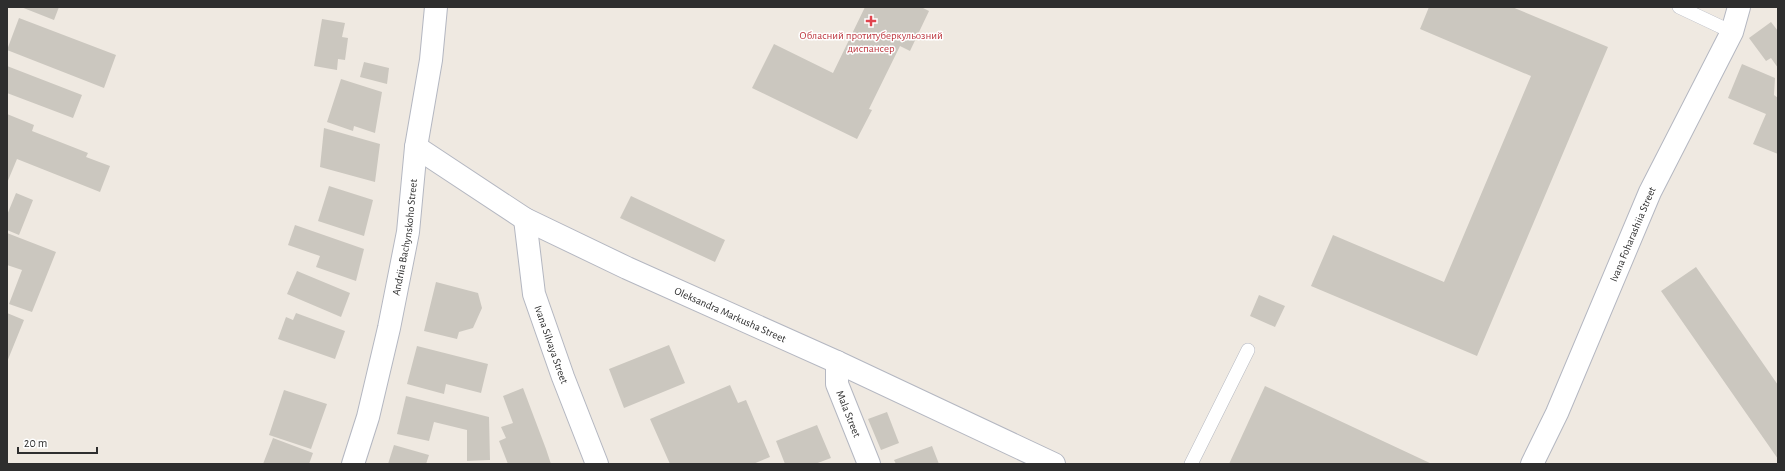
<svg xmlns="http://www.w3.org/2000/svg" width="1785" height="471" viewBox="0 0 1785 471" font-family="'Alegreya Sans',sans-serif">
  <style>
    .building { fill: #cbc7bf }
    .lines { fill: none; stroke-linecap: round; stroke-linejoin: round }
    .lane-casing { stroke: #b4b7c1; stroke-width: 14 }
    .street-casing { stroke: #b4b7c1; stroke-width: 24 }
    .lane { stroke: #fff; stroke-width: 13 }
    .street { stroke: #fff; stroke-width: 22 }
    .health-dot { fill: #e0444e; stroke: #fff; stroke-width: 1.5 }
    .labels { text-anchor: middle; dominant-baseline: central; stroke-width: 3; stroke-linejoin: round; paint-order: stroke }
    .health-label { font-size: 11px; fill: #be3a42; stroke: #fff }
    .street-label { font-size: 11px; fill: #2e2e2e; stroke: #fff }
  </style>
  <rect width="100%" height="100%" fill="#efe9e1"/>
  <!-- building -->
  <path class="building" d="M21,7H59L54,20Z
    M865,7H921L929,11L910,51L900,46L869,109L872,110L857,139L752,88L774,44L833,73Z
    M1429,7H1512L1608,47L1477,356L1311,286L1333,235L1444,282L1531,76L1420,29Z
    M19,18L116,55L104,88L7,50Z
    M322,19L345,23L342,37L348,38L345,60L338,59L337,70L314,66Z
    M1771,22L1778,31V68L1771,58L1766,61L1749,38Z
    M364,62L389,68L387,84L360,77Z
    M1742,64L1775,78L1774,95L1778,98V154L1753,144L1766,114L1728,98Z
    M7,66L82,95L73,118L7,93Z
    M341,79L382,92L375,133L354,126L353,131L327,122Z
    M7,114L34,125L32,131L88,153L86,157L110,166L100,192L17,159L7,183Z
    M324,128L380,144L375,182L320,167Z
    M329,186L373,200L364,236L318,221Z
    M16,193L33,200L19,235L7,230V215Z
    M631,196L725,240L715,262L620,218Z
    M295,225L364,249L356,281L316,267L320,256L288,245Z
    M7,233L56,252L32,312L9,304L22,270L7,265Z
    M1696,267L1778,385V459L1661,291Z
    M297,271L350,293L341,317L287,294Z
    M436,282L478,293L482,308L473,328L459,332L457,339L424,331Z
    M1259,295L1285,306L1275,327L1250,316Z
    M7,313L24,320L7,362Z
    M296,313L345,331L335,359L278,339L286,317L293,320Z
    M669,345L685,383L624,408L609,369Z
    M417,346L488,364L481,393L446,384L444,394L407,384Z
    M730,385L738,403L746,400L770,457L753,464H670L650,419Z
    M1265,386L1432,464H1229Z
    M523,388L546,449L551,464H508L499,441L506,438L501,427L513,423L503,396Z
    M284,390L327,404L311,449L269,435Z
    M406,396L489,417L490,460L467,461V430L434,422L429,441L397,434Z
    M887,412L899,443L881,450L868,419Z
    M817,425L831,458L815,464H785L776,441Z
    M273,438L313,453L309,464H263Z
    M394,445L429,455L426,464H388Z
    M932,446L939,464H896L894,460Z"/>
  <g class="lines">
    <!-- lane casing -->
    <g class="lane-casing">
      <path id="lane" d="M1679,7L1732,32
        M1191,464L1248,350"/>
    </g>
    <!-- street casing -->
    <g class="street-casing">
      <g id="street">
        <path id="s1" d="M416,147L525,219L627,268L837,362L1054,464"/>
        <path id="s2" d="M525,219L534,294L563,377L597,464"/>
        <path id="s3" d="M837,362V384L869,464"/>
        <path id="s4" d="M353,464L368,417L389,328L408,232L416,147L431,60L436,7"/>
        <path id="s5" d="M1532,464L1557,413L1650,192L1732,32L1739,7"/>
      </g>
    </g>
    <!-- lane -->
    <use href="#lane" class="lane"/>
    <!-- street -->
    <use href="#street" class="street"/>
  </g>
  <!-- markers -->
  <path class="health-dot" d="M869 15h4v4h4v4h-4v4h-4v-4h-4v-4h4z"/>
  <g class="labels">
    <!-- health labels -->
    <g class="health-label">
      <text x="871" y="35">Обласний протитуберкульозний<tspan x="871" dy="13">диспансер</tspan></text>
    </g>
    <!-- street labels -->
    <g class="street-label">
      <text stroke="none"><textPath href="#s5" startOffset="251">Ivana Foharashiia Street</textPath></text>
      <text stroke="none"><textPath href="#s4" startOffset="233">Andriia Bachynskoho Street</textPath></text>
      <text stroke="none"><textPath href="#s1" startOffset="357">Oleksandra Markusha Street</textPath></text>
      <text stroke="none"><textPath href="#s2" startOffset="129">Ivana Silvaya Street</textPath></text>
      <text stroke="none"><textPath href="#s3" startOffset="54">Mala Street</textPath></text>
    </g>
  </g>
  <!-- border -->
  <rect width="1785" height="471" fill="none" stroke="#2e2e2e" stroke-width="16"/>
  <!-- scale -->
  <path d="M18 447v6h79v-6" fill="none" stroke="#2e2e2e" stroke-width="2"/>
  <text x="24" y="447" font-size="12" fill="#2e2e2e" stroke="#ffffff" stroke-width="3" paint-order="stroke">20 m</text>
</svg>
